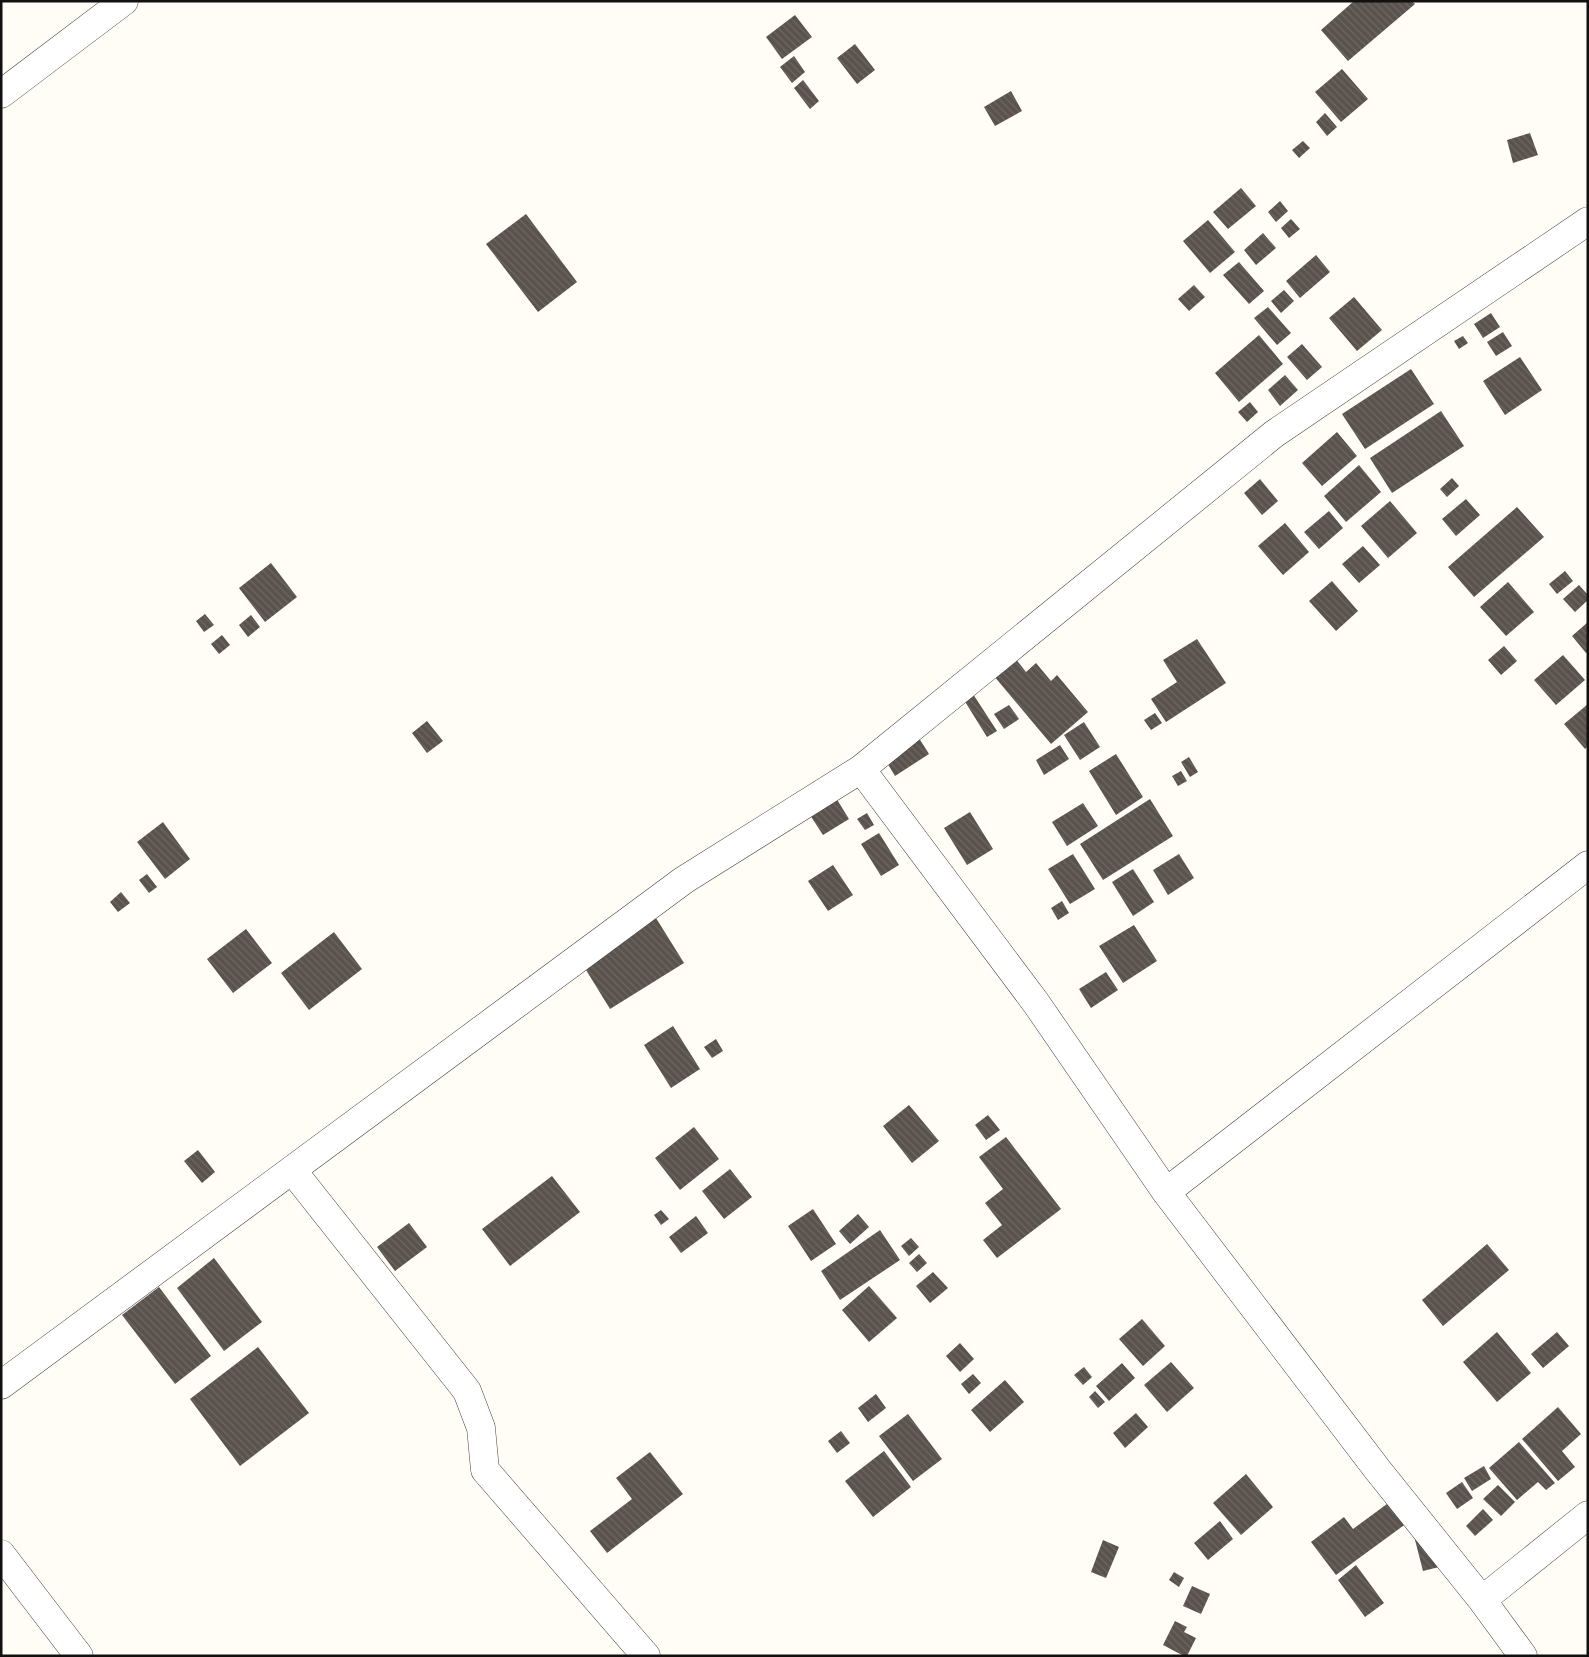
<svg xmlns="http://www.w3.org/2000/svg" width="1589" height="1657" viewBox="0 0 1589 1657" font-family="Lora,serif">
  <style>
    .building { fill: url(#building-back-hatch) }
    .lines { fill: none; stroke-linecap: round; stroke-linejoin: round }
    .minor-casing { stroke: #444; stroke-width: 29 }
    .minor { stroke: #fff; stroke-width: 28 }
  </style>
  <defs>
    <pattern id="building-back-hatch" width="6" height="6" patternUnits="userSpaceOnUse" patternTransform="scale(1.25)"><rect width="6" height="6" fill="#5a524d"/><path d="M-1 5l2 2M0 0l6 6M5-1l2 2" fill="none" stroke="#6d6662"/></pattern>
  </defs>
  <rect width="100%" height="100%" fill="#fffdf5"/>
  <!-- building -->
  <path class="building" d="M1354,1H1412L1415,4L1348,61L1321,30Z
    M795,15L812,37L782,59L766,37Z
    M855,44L875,70L857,84L837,58Z
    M794,56L805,72L792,83L780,67Z
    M1342,69L1368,99L1341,122L1315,92Z
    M803,80L819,101L810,109L794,88Z
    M1011,91L1022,111L995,126L984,107Z
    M1325,113L1337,127L1327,136L1316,122Z
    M1530,133L1538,155L1513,163L1507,140Z
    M1303,141L1310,148L1299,158L1292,150Z
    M1241,188L1256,206L1228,229L1213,212Z
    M1280,201L1288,211L1276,222L1268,212Z
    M526,214L577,282L538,312L486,244Z
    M1291,219L1300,229L1289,238L1281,228Z
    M1208,220L1235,252L1210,273L1183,241Z
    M1263,233L1276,248L1256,265L1244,250Z
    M1316,255L1330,272L1300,298L1286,281Z
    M1239,262L1264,291L1249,304L1223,275Z
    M1194,285L1205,297L1189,311L1178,299Z
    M1284,290L1294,301L1281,313L1271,301Z
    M1354,297L1382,330L1357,351L1329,318Z
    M1268,307L1291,333L1277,345L1254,318Z
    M1491,313L1500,327L1483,338L1474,324Z
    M1503,332L1512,346L1496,356L1487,342Z
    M1259,335L1283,364L1239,402L1215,373Z
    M1463,336L1468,343L1459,349L1454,341Z
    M1302,344L1322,367L1307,380L1287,357Z
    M1520,357L1542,390L1505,415L1483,381Z
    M1411,369L1434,404L1365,449L1342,414Z
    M1285,375L1298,390L1280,406L1268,390Z
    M1250,402L1258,412L1247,422L1238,412Z
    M1441,411L1464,446L1392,493L1370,458Z
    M1337,432L1357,456L1322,486L1302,463Z
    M1359,465L1381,492L1346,522L1324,496Z
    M1452,478L1459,486L1447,497L1440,489Z
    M1260,479L1278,501L1262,515L1244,493Z
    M1466,499L1480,515L1456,536L1442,519Z
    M1390,501L1417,533L1388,558L1361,526Z
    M1517,507L1544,537L1474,597L1448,567Z
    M1329,511L1343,528L1319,549L1304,532Z
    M1285,523L1309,552L1283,575L1258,546Z
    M1363,546L1380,565L1359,583L1342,564Z
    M271,563L297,597L265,622L239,588Z
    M1565,571L1573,581L1557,594L1549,584Z
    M1332,581L1358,611L1336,631L1309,601Z
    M1508,582L1534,612L1506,636L1480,607Z
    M1579,585L1588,595V600L1575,612L1563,599Z
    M205,614L214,625L204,632L196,621Z
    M251,615L260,627L248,637L239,625Z
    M1588,622V652L1586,653L1572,636Z
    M222,635L230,645L219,654L211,644Z
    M1197,639L1226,683L1166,722L1151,699L1177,682L1163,660Z
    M1504,646L1517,661L1501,675L1488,660Z
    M1563,655L1585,680L1556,705L1534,680Z
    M1015,658L1026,672L1036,663L1051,681L1057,675L1088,712L1051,744L994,676Z
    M973,694L997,731L987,737L964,700Z
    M1588,704V746L1585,749L1564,724Z
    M1009,705L1019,719L1004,729L994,714Z
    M1155,713L1162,723L1151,730L1144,720Z
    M427,721L443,741L427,753L412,733Z
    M1084,722L1100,747L1080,760L1064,735Z
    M917,735L929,754L895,776L883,756Z
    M1060,745L1069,759L1044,775L1036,760Z
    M1116,754L1143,797L1116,815L1089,771Z
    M1189,757L1198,772L1190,777L1181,762Z
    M1181,771L1187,781L1178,786L1172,776Z
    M836,798L849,819L823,835L810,815Z
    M1150,799L1173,836L1103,880L1080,844Z
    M1083,803L1098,826L1067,846L1052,822Z
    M970,812L993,849L967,865L944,828Z
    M867,813L874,825L865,830L857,819Z
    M163,822L190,859L165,879L137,842Z
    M879,833L899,865L881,876L861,844Z
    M1073,854L1095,889L1070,904L1048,869Z
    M1179,854L1194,878L1168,895L1153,870Z
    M833,865L853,895L828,911L808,881Z
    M1133,869L1154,902L1133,916L1112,882Z
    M147,874L157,887L149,893L139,880Z
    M121,892L130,903L118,912L110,902Z
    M1062,901L1069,913L1058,920L1051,908Z
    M656,918L684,963L610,1009L583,965Z
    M1134,925L1157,961L1123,983L1099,946Z
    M246,929L272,963L233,993L207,959Z
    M334,932L362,969L309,1010L281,973Z
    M1106,972L1118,990L1091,1008L1079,989Z
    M673,1026L700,1069L671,1088L644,1045Z
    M716,1039L723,1051L712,1058L704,1047Z
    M909,1105L939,1141L912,1163L883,1126Z
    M988,1115L1000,1130L986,1140L975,1125Z
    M694,1127L719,1159L680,1190L655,1158Z
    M1006,1137L1061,1209L997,1258L983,1240L1002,1225L985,1203L1003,1189L979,1157Z
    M198,1150L215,1172L202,1183L184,1161Z
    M730,1169L752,1197L724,1219L702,1191Z
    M552,1176L580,1212L510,1266L482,1229Z
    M813,1209L836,1244L811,1261L788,1226Z
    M661,1210L669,1219L661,1225L654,1215Z
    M858,1214L869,1227L850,1244L839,1231Z
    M696,1216L708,1233L681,1253L669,1237Z
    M409,1223L427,1247L395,1271L377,1247Z
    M880,1230L900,1260L840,1300L821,1271Z
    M911,1238L919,1247L909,1256L901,1246Z
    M1487,1244L1509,1270L1443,1326L1422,1300Z
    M919,1254L927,1263L917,1272L909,1263Z
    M214,1258L262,1322L224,1351L177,1288Z
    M933,1272L948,1288L930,1303L916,1286Z
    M869,1286L897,1318L869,1342L842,1310Z
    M159,1287L211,1356L175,1384L122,1315Z
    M1142,1319L1165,1346L1143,1366L1119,1339Z
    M1497,1332L1531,1373L1497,1402L1463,1362Z
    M1557,1332L1569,1346L1543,1368L1531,1354Z
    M960,1343L974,1359L960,1372L946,1356Z
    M258,1347L309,1413L240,1466L190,1399Z
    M1171,1362L1194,1388L1167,1412L1144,1385Z
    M1122,1363L1135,1378L1109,1401L1096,1386Z
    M1084,1367L1092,1377L1083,1385L1074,1375Z
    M973,1374L981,1383L969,1394L961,1384Z
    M1005,1380L1024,1402L990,1432L971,1410Z
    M1095,1391L1105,1402L1098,1408L1089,1397Z
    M876,1394L886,1408L868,1422L858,1408Z
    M1558,1407L1581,1434L1562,1451L1575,1467L1558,1481L1522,1439Z
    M1136,1413L1148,1427L1125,1448L1113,1433Z
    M908,1414L942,1459L913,1481L879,1436Z
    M841,1431L850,1443L837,1453L828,1441Z
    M1519,1442L1555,1483L1546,1490L1538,1482L1517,1500L1489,1468Z
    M884,1451L911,1487L873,1517L845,1481Z
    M650,1452L683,1494L607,1553L590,1531L632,1499L616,1478Z
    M1484,1466L1491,1479L1472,1491L1464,1478Z
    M1246,1474L1273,1507L1241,1535L1213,1503Z
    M1462,1482L1473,1498L1457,1509L1446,1493Z
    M1498,1485L1515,1502L1501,1516L1483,1499Z
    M1391,1501L1407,1523L1336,1575L1311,1542L1344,1517L1353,1529Z
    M1483,1509L1493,1520L1475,1536L1466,1526Z
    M1220,1521L1233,1539L1208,1560L1194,1543Z
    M1414,1536L1443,1566L1423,1571Z
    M1103,1540L1119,1547L1106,1578L1091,1572Z
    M1356,1565L1384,1603L1365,1617L1338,1580Z
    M1174,1572L1184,1578L1179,1587L1169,1580Z
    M1192,1586L1210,1594L1201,1614L1183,1606Z
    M1175,1621L1187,1627L1184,1632L1196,1638L1187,1656H1184L1163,1645Z"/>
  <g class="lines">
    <!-- minor casing -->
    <g class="minor-casing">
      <path id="minor" d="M1,94L124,1
        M861,769L1036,1003L1166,1192L1377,1469L1482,1600L1523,1656
        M292,1170L467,1391L481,1428L485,1470L646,1656
        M1166,1192L1588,865
        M1,1385L684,880L861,769L1274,434L1588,221
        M1,1554L79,1656
        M1482,1600L1588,1515"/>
    </g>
    <!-- minor -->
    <use href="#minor" class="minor"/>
  </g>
  <!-- border -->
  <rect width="1589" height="1657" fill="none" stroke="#111111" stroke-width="5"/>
</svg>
